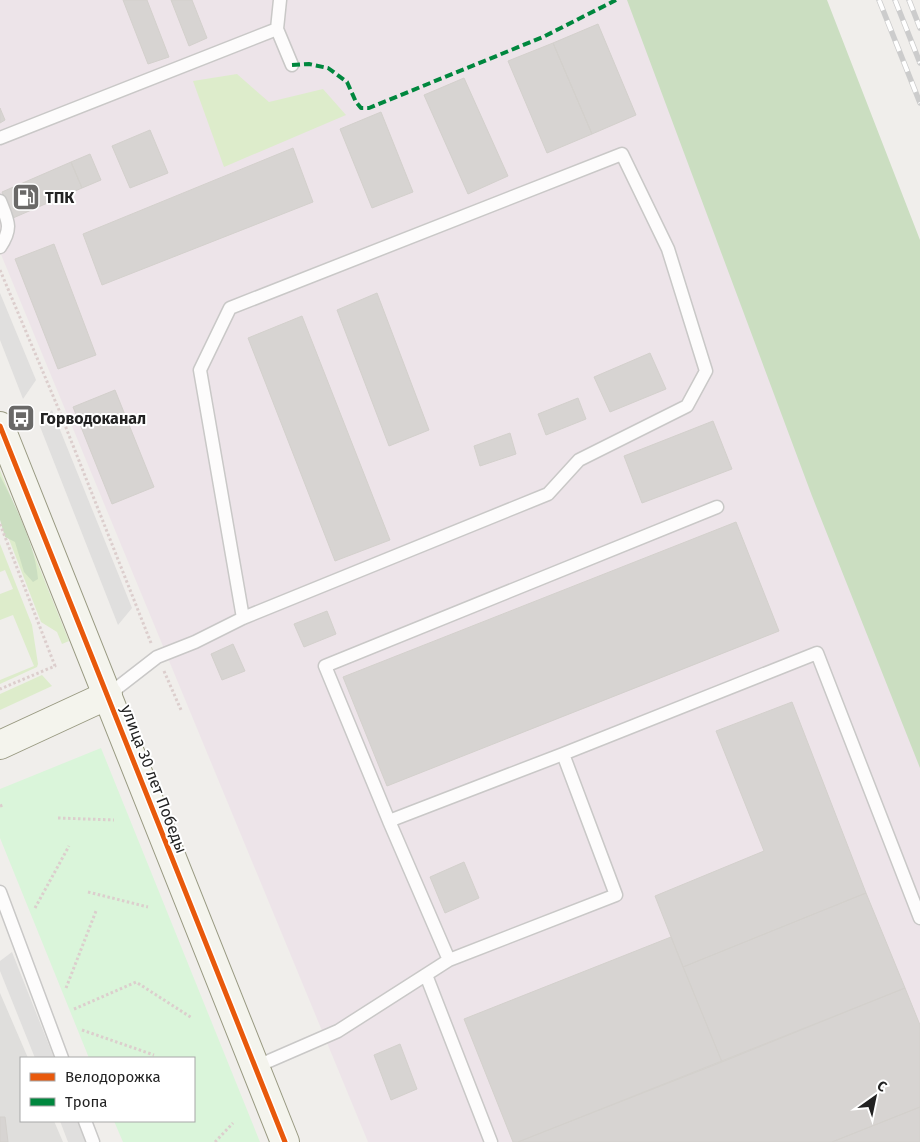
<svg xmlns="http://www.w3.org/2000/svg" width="920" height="1142" viewBox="0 0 920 1142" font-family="'Fira Sans',sans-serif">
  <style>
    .residential { fill: #dfdedc }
    .industrial { fill: #ede4e9 }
    .grass { fill: #ddeccb }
    .forest { fill: #cbdec1 }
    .park { fill: #daf5da }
    .parking { fill: #e0dfde }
    .building { fill: #d7d4d2; stroke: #d3d0cc }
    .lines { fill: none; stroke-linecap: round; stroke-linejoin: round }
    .lane-casing { stroke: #c9c8c7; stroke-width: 15 }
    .secondary-casing { stroke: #999a82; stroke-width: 30 }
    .path { stroke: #dccecd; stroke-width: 3; stroke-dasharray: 2.5 2.5; stroke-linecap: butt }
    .lane { stroke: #fdfcfc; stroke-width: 12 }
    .secondary { stroke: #f4f4ed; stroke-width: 28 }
    .rail-casing { stroke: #ccc; stroke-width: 5.5 }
    .rail { stroke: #fff; stroke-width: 4; stroke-dasharray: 11; stroke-linecap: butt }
    .quiet { stroke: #00873e; stroke-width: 4; stroke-dasharray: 8 4; stroke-linecap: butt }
    .cycleway-casing { stroke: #fff; stroke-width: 8 }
    .cycleway { stroke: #e8590c; stroke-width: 5 }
    .labels { text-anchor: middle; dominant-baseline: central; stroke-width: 4; stroke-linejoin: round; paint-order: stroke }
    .poi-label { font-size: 16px; font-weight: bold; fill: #222; stroke: #fff; text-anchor: start }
    .street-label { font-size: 16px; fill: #222; stroke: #fff }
  </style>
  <rect width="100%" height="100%" fill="#f0eeeb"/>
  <!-- residential -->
  <path class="residential" d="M0,993L28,1058H21V1121H54L63,1142H0Z"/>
  <!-- industrial -->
  <path class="industrial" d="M0,0H677L920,600V1142H368L0,252Z"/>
  <!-- grass -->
  <path class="grass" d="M237,74L269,102L323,89L346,115L224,167L193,81Z
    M0,470L69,641L62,644L57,632L41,622L0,516Z
    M0,544L32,625L38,664L37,667L0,684V680L34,666L13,615L0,620V594L13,589L5,570L0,572Z
    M42,675L52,686L0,710V694Z"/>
  <!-- forest -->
  <path class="forest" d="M627,0H827L920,240V768L812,496Z
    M0,476C15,504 36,548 38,579L33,582L24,572L15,542L5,537L0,520Z"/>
  <!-- park -->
  <path class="park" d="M101,748L260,1142H123L114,1121H194V1058H89L0,838V789Z"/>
  <!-- parking -->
  <path class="parking" d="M0,293L36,380L23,399L0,340Z
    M52,410L132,608L118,625L39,424Z
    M12,952L54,1058H35L0,971V961Z
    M60,1121H79L88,1142H68Z"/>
  <!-- building -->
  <path class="building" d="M123,0H147L169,57L148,64Z
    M171,0H192L207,38L189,46Z
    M598,24L636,115L592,134L553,43Z
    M553,43L592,134L547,153L508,61Z
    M464,78L508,176L468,194L424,95Z
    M0,108L5,120L0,123Z
    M381,112L413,192L372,208L340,129Z
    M150,130L168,173L130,188L112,146Z
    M293,148L313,202L102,285L83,234Z
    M90,154L101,180L82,188L71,162Z
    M71,162L82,188L13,218L2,192Z
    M54,244L96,355L58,369L15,259Z
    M377,293L429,430L389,446L337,310Z
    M302,316L390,540L335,561L248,338Z
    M650,353L666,389L610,412L594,377Z
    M115,390L154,487L112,504L73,407Z
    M578,398L586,419L546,435L538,414Z
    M713,421L732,469L642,503L624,456Z
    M510,433L516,454L480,466L474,446Z
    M736,522L779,631L387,786L343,677Z
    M327,611L336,634L304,647L294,624Z
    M233,644L245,671L222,680L211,654Z
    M792,702L866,893L683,967L655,896L764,851L716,731Z
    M464,862L479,898L445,913L430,877Z
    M866,893L905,988L722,1062L683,967Z
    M671,937L722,1062L518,1142H513L464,1019Z
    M905,988L920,1025V1107L832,1142H518Z
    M400,1044L417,1089L391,1100L374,1055Z
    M920,1107V1142H832Z
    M0,1117H5L8,1142H0Z"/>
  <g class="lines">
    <!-- lane casing -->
    <g class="lane-casing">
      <path id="lane" d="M280,0L277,29L292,65
        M0,138L277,29
        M0,201C8,221 13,228 0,247
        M108,695L157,657L195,642L243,618L548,494L579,460L687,406L706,371L668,249L622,154L230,308L200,370L243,618
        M563,754L817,653L920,918
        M389,821L325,666L717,507
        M0,892L62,1058
        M426,975L491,1142
        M255,1067L338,1031L449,960L389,821L563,754L616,895L449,960
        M85,1121L93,1142"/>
    </g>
    <!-- secondary casing -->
    <g class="secondary-casing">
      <path id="secondary" d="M0,426L285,1142
        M0,745L108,695"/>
    </g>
    <!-- path -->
    <path class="path" d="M0,270L59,410L151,643
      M0,524L55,666L0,689
      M164,671L181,710
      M0,806L3,805
      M58,818L114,820
      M88,892L148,907
      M35,908L69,846
      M66,988L96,911
      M74,1009L136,982L192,1018
      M82,1030L154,1055
      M215,1142L233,1123"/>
    <!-- lane -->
    <use href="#lane" class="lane"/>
    <!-- secondary -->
    <use href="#secondary" class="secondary"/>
    <!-- rail casing -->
    <g class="rail-casing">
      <path id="rail" d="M879,0L920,103
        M895,0L920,63
        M909,0L920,28"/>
    </g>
    <!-- rail -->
    <use href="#rail" class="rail"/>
    <!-- quiet -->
    <path class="quiet" d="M292,65L309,64L328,68L347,82L356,102L361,108H369L543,37L616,0"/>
    <!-- cycleway casing -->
    <g class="cycleway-casing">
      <path id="cycleway" d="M0,426L285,1142"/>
    </g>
    <!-- cycleway -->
    <use href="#cycleway" class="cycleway"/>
  </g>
  <!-- icons -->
  <defs>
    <g id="fuel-square" transform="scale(1.4375)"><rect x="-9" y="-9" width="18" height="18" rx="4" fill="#6a6968" stroke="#fff"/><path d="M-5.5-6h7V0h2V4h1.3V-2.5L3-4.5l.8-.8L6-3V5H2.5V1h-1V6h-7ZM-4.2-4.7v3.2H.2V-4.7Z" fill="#fff"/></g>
    <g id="bus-square" transform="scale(1.4375)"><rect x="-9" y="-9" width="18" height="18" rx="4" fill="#6a6968" stroke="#fff"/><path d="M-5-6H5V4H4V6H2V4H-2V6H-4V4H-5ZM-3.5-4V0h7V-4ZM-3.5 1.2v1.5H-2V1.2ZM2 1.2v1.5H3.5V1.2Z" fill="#fff"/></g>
  </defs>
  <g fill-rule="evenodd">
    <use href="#fuel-square" x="26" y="197"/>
    <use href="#bus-square" x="21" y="418"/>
  </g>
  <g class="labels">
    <!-- poi labels -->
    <g class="poi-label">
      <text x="45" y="197">ТПК</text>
      <text x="40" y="418">Горводоканал</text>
    </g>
    <!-- street labels -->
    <g class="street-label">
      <text transform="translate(154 779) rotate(69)">улица 30 лет Победы</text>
    </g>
  </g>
  <!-- legend -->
  <rect x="20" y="1057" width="175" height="65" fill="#ffffff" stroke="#a7a7a7"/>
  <rect x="30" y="1073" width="25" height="8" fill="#e8590c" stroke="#a7a7a7"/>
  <text x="65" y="1082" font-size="15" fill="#222222">Велодорожка</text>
  <rect x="30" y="1098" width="25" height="8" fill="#00873e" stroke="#a7a7a7"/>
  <text x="65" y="1107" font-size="15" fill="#222222">Тропа</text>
  <!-- north arrow -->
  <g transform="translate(875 1097) rotate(33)" stroke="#ffffff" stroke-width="4" paint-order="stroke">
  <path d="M0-4L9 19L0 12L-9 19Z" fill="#222222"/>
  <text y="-8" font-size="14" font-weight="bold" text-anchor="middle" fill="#222222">С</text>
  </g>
</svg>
